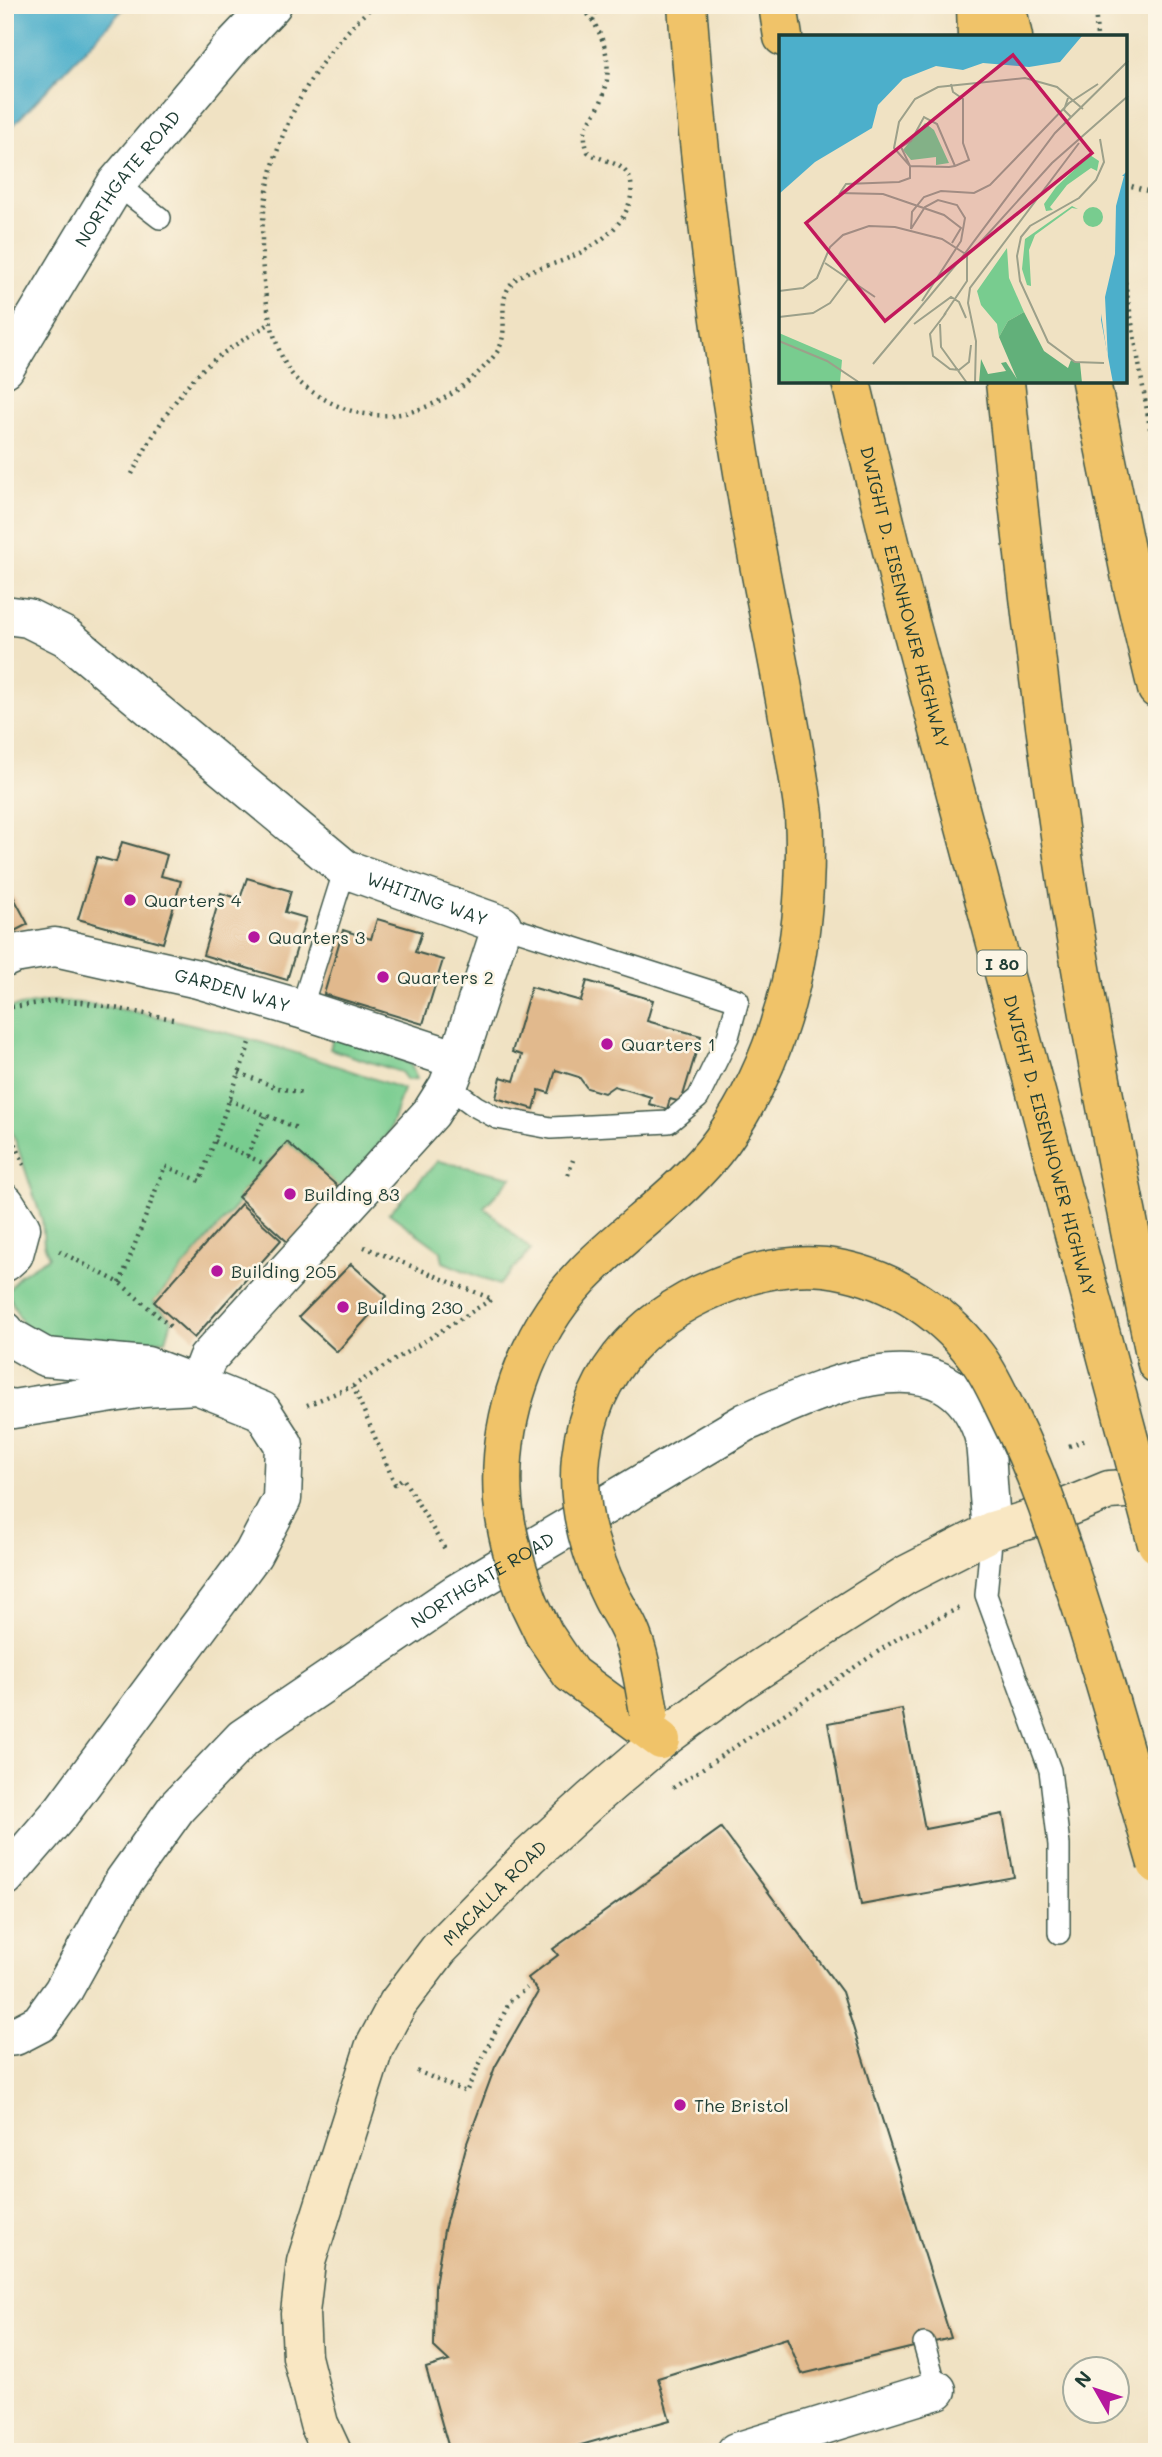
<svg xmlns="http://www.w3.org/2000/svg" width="1162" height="2457" viewBox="0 0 1162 2457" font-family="Mali,sans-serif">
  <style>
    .green { fill: #78cc8f; stroke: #4c8462; stroke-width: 2 }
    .water { fill: #4cafcb; stroke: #367680; stroke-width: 2 }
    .building { fill: #e1b98d }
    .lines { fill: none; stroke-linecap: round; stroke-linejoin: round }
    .lane-casing { stroke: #3e5649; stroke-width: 24 }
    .street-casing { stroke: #3e5649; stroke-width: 41 }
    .secondary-casing { stroke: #3e5649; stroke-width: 41 }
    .highway-casing { stroke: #3e5649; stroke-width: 41 }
    .path { stroke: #3e5649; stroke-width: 4.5; stroke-dasharray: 2 5; stroke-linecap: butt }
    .lane { stroke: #fff; stroke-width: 21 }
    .street { stroke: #fff; stroke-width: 38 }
    .secondary { stroke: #f9e7c3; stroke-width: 38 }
    .highway { stroke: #f0c369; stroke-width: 38 }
    .highway-bridge-casing { stroke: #3e5649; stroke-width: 41; stroke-linecap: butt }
    .highway-bridge { stroke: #f0c369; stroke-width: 38 }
    .poi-dot { fill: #b5179e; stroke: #fcf5e5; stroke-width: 2.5 }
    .labels { text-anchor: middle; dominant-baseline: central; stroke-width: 5; stroke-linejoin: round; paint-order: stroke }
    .shield { fill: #fcf5e5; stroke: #617469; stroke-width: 2 }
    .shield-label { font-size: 16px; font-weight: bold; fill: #1f3d34 }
    .street-label { font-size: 18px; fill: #1f3d34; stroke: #fcf5e5 }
    .poi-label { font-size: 18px; fill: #1f3d34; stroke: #fcf5e5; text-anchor: start }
    .inset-road { fill: none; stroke: #9ca08a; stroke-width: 2 }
    .view { fill: #c2185b; fill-opacity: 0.15; stroke: #c2185b; stroke-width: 3.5 }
    .inset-edge { fill: none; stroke: #1f3d34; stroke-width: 3.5 }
  </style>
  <rect width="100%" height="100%" fill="#fcf5e5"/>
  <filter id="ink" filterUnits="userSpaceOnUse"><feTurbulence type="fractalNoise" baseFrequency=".0143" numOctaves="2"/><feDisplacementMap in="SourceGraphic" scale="14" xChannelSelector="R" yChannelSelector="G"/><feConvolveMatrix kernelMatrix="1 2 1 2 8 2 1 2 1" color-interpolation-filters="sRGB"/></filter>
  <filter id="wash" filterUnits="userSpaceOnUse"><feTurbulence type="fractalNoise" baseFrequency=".00686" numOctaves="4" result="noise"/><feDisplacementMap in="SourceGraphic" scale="28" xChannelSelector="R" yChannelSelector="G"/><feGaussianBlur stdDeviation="1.57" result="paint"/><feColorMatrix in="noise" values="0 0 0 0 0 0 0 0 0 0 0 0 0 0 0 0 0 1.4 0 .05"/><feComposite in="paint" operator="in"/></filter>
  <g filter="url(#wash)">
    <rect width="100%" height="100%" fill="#f0e2c3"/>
    <!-- green -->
    <path class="green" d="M54,1001C85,1002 115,1008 145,1014C233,1031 319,1059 403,1089L389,1132L342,1190L287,1142L238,1197L241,1200L154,1302L172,1320L166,1340C140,1341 65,1351 44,1344C28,1338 13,1307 8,1291L20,1275L49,1257L44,1244L42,1220L16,1142L5,1118V1008Z
      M334,1035L410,1063L417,1079L407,1080L401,1072L330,1049Z
      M438,1161L512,1177L484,1207L531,1250L499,1285L443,1262L441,1251L389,1213Z"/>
    <!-- water -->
    <path class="water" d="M5,5H127L5,134Z"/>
    <g id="blocks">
      <!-- building -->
      <path class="building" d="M122,842L167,855L161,876L181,881L163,943L78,919L97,857L116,862Z
        M247,878L291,891L285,912L306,918L287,980L203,955L221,893L240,899Z
        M5,881L28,924L5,936Z
        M377,919L422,932L415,952L443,960L423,1024L324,994L343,930L371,939Z
        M587,981L653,1000L647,1021L701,1036L681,1102L670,1099L667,1109L649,1104L651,1097L614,1086L604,1093L587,1088L579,1077L556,1070L549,1093L539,1090L534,1109L496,1098L501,1077L514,1081L522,1055L512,1052L531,987L581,1001Z
        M287,1142L342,1190L292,1246L238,1197Z
        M241,1204L281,1240L194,1338L154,1302Z
        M351,1264L387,1296L337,1352L299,1317Z
        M902,1709L925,1829L1003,1814L1014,1877L861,1905L828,1723Z
        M721,1828L842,1992L951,2338L802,2374L787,2338L658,2378L670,2420L556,2452H450L426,2368L449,2361L434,2347L435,2285L444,2230L467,2143L495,2067L538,1992L528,1978L558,1955L553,1949Z"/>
    </g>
  </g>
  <g filter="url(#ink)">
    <use href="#blocks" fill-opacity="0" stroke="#3e5649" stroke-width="2"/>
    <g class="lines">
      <!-- lane casing -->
      <g class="lane-casing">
        <path id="lane" d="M116,184L160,218
          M301,1009L345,869
          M448,1086L475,1106L497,1118L551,1128L669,1122L698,1098L728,1037L738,1000L502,925
          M992,1531L986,1595L1050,1770L1059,1845V1933
          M924,2344L937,2390"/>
      </g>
      <!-- street casing -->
      <g class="street-casing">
        <g id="street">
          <path id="s1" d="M5,368L116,184L232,47L272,5"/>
          <path id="s2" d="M5,615L28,618L66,637L345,869L502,925L458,1060L448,1086L431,1113L207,1359L197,1385L147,1366L45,1357L8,1336L5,1331"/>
          <path id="s3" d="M5,958L14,954L55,947L198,979L301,1009L458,1060"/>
          <path d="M5,1203L21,1228L14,1254L5,1262"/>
          <path d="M5,1407L13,1409L144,1388L197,1385L262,1411L284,1445L282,1499L253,1554L62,1811L5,1877"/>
          <path id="s4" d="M5,2037L15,2036L40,2023L63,1991L124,1881L177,1807L243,1738L457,1593L746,1422C817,1391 947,1325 983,1434C986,1444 986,1456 987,1466C988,1488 990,1509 992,1531"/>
          <path d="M736,2452L937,2390"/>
        </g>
      </g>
      <!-- secondary casing -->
      <g class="secondary-casing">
        <g id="secondary">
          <path id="s5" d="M332,2452L319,2424L302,2357L300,2313L306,2262L374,2048L398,2003L439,1949L530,1856L591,1800L661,1740L738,1683L835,1620L906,1575L992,1531L1058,1511L1109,1490L1157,1487"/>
        </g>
      </g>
      <!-- highway casing -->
      <g class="highway-casing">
        <path id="highway" d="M778,5L783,37
          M976,5L977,37
          M1006,5L1013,37
          M1005,382C1023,554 1043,725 1069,896C1094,1053 1125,1209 1157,1364
          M1091,382L1132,584L1157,689
          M529,1603L544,1634L571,1674L661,1740"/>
      </g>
      <!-- path -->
      <path class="path" d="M374,5C304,68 260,157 262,252C263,288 270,340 289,370C297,383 313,393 326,400C388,435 452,406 494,356C514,333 493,303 513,282C524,270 541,268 556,263C587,252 625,231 631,196C632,187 632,178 625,171C616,161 599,160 588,152C579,125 591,124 601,102C615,68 606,32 580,5
        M1095,5L1097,37
        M593,21L598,5
        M1125,184L1157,194
        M1125,282L1157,469
        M132,474C150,439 176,394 205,367C225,350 250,336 272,322
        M5,1008L54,1001L82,1002L173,1019
        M239,1073L278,1088L303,1093
        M229,1100L297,1128
        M5,1118L24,1165
        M215,1141L267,1165
        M247,1156L266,1115
        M568,1175L573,1160
        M59,1251L120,1283L172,1328
        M120,1283L165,1166L200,1181L251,1040
        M353,1386L395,1484L403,1478L446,1551
        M307,1405L353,1386L492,1299L364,1247
        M1069,1446L1087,1440
        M673,1788L900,1637L959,1608
        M417,2071L466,2092L510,2001L527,1988"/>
      <!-- lane -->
      <use href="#lane" class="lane"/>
      <!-- street -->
      <use href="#street" class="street"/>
      <!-- secondary -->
      <use href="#secondary" class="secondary"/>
      <!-- highway -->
      <use href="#highway" class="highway"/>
      <!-- highway-bridge casing -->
      <g class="highway-bridge-casing">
        <g id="highway-bridge">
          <path id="s6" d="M851,382L903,596L1157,1544"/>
          <path d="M529,1603C517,1570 506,1536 503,1501C497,1421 526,1335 581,1277C626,1229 683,1195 722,1141C789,1046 810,928 804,814C791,717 769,622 752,526C722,354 700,180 687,5"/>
          <path d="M649,1712C644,1686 641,1658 631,1634C626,1621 618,1610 612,1598C590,1554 576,1507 581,1457C591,1367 650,1310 733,1281C761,1270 794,1264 825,1267C884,1274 940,1308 976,1356C990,1374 998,1394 1008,1414C1026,1450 1041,1487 1054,1525C1093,1636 1124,1750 1157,1864"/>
        </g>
      </g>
      <!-- highway-bridge -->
      <use href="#highway-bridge" class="highway-bridge"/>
    </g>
  </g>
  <!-- markers -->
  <g class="poi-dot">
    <circle cx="130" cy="900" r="7"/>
    <circle cx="254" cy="937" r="7"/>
    <circle cx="383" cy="977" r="7"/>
    <circle cx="607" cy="1044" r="7"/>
    <circle cx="290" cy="1194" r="7"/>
    <circle cx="217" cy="1271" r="7"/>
    <circle cx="343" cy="1307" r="7"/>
    <circle cx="680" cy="2105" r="7"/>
  </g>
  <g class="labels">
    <!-- shield labels -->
    <rect class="shield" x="977.5" y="950.5" width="49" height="25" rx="5"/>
    <g class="shield-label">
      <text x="1002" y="963">I 80</text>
    </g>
    <!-- street labels -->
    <g class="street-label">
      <text stroke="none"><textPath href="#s1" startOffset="226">NORTHGATE ROAD</textPath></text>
      <text stroke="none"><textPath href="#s6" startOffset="222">DWIGHT D. EISENHOWER HIGHWAY</textPath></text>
      <text stroke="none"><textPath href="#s2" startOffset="516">WHITING WAY</textPath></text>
      <text stroke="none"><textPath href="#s3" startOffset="234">GARDEN WAY</textPath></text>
      <text stroke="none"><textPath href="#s6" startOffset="789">DWIGHT D. EISENHOWER HIGHWAY</textPath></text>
      <text stroke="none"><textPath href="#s4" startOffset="677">NORTHGATE ROAD</textPath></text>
      <text stroke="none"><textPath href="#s5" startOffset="618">MACALLA ROAD</textPath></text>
    </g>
    <!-- poi labels -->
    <g class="poi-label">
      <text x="144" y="900">Quarters 4</text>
      <text x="268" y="937">Quarters 3</text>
      <text x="397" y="977">Quarters 2</text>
      <text x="621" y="1044">Quarters 1</text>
      <text x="304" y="1194">Building 83</text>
      <text x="231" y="1271">Building 205</text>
      <text x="357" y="1307">Building 230</text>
      <text x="694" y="2105">The Bristol</text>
    </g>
  </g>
  <!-- overview -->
  <g transform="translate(779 35)">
    <rect width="348" height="348" fill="#f0e2c3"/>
    <path d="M146,88L155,95L170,128L157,130V122L132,125L124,115ZM311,120L320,126L318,136L312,133L288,150L271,172L274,175L267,176L265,169L277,152ZM293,171L299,174L293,173L256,200L250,215L252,251L248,250L243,234L246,204ZM304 182a10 10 0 1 1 20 0a10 10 0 1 1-20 0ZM228,213L230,243L245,277L229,286L220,302L218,289L202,270L198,256ZM0,298L63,325L61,348L0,346Z" fill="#78cc8f"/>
    <path d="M245,277L265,316L289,333L292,325L301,328L303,348H200L202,324L209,339L227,336L222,328L227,327L238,344L220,302L229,286Z" fill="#62b07a"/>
    <path d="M0,1H303L281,27L250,32L204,28L184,35L157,31L124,44L99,70L93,93L36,127L0,159ZM348,136V348H334L322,285L324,255L333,222L334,172L342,142Z" fill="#4cafcb"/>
    <path d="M338,141H345L337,171L336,219L326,262L329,325L320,265Z" fill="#f0e2c3"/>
    <path class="inset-road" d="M172,49L174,57L184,64V108L190,125L176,131L170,132L131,131L122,112L132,106L145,82L158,89L176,131M289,63L285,75L292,82M321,104L325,127L317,145L300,163L251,191L242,202L238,221L241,246L269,307L296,327L325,328M132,194L133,177L145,162L162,156L195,158L211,150L290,68L319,49M132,194L146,172L159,165L178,170L186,183L182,206L143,266M173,208L182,193L165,180L104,159L61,158L67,149L120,147L131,143V131L115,113L120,87L136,64L159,52L246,43L278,52L304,74M198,211L273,128L349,61M46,228L96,262M0,256L24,253L38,243L51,212L64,200L90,191L116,192L163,204L188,220V246L165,280M167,278L151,299L154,321L171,334L180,335L190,327L192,310M0,282L34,278L51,268L69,244M135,289L172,262L180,267L187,283M161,289L162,312L188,348M0,306L48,326L81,348M94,329L181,225L276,98L349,26M196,348L197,306L189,268L191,253L300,108"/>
    <path class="view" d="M234,20L313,118L106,286L27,188Z"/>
    <rect width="348" height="348" class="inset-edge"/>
  </g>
  <!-- margin -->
  <rect width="1162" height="2457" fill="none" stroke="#fcf5e5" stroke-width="28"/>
  <!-- north arrow -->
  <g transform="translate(1096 2390) rotate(309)"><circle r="33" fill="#fcf5e5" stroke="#a4ab9e" stroke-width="2"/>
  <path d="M0-5L12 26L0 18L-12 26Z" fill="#b5179e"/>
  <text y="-10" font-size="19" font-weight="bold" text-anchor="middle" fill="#1f3d34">N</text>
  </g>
</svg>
